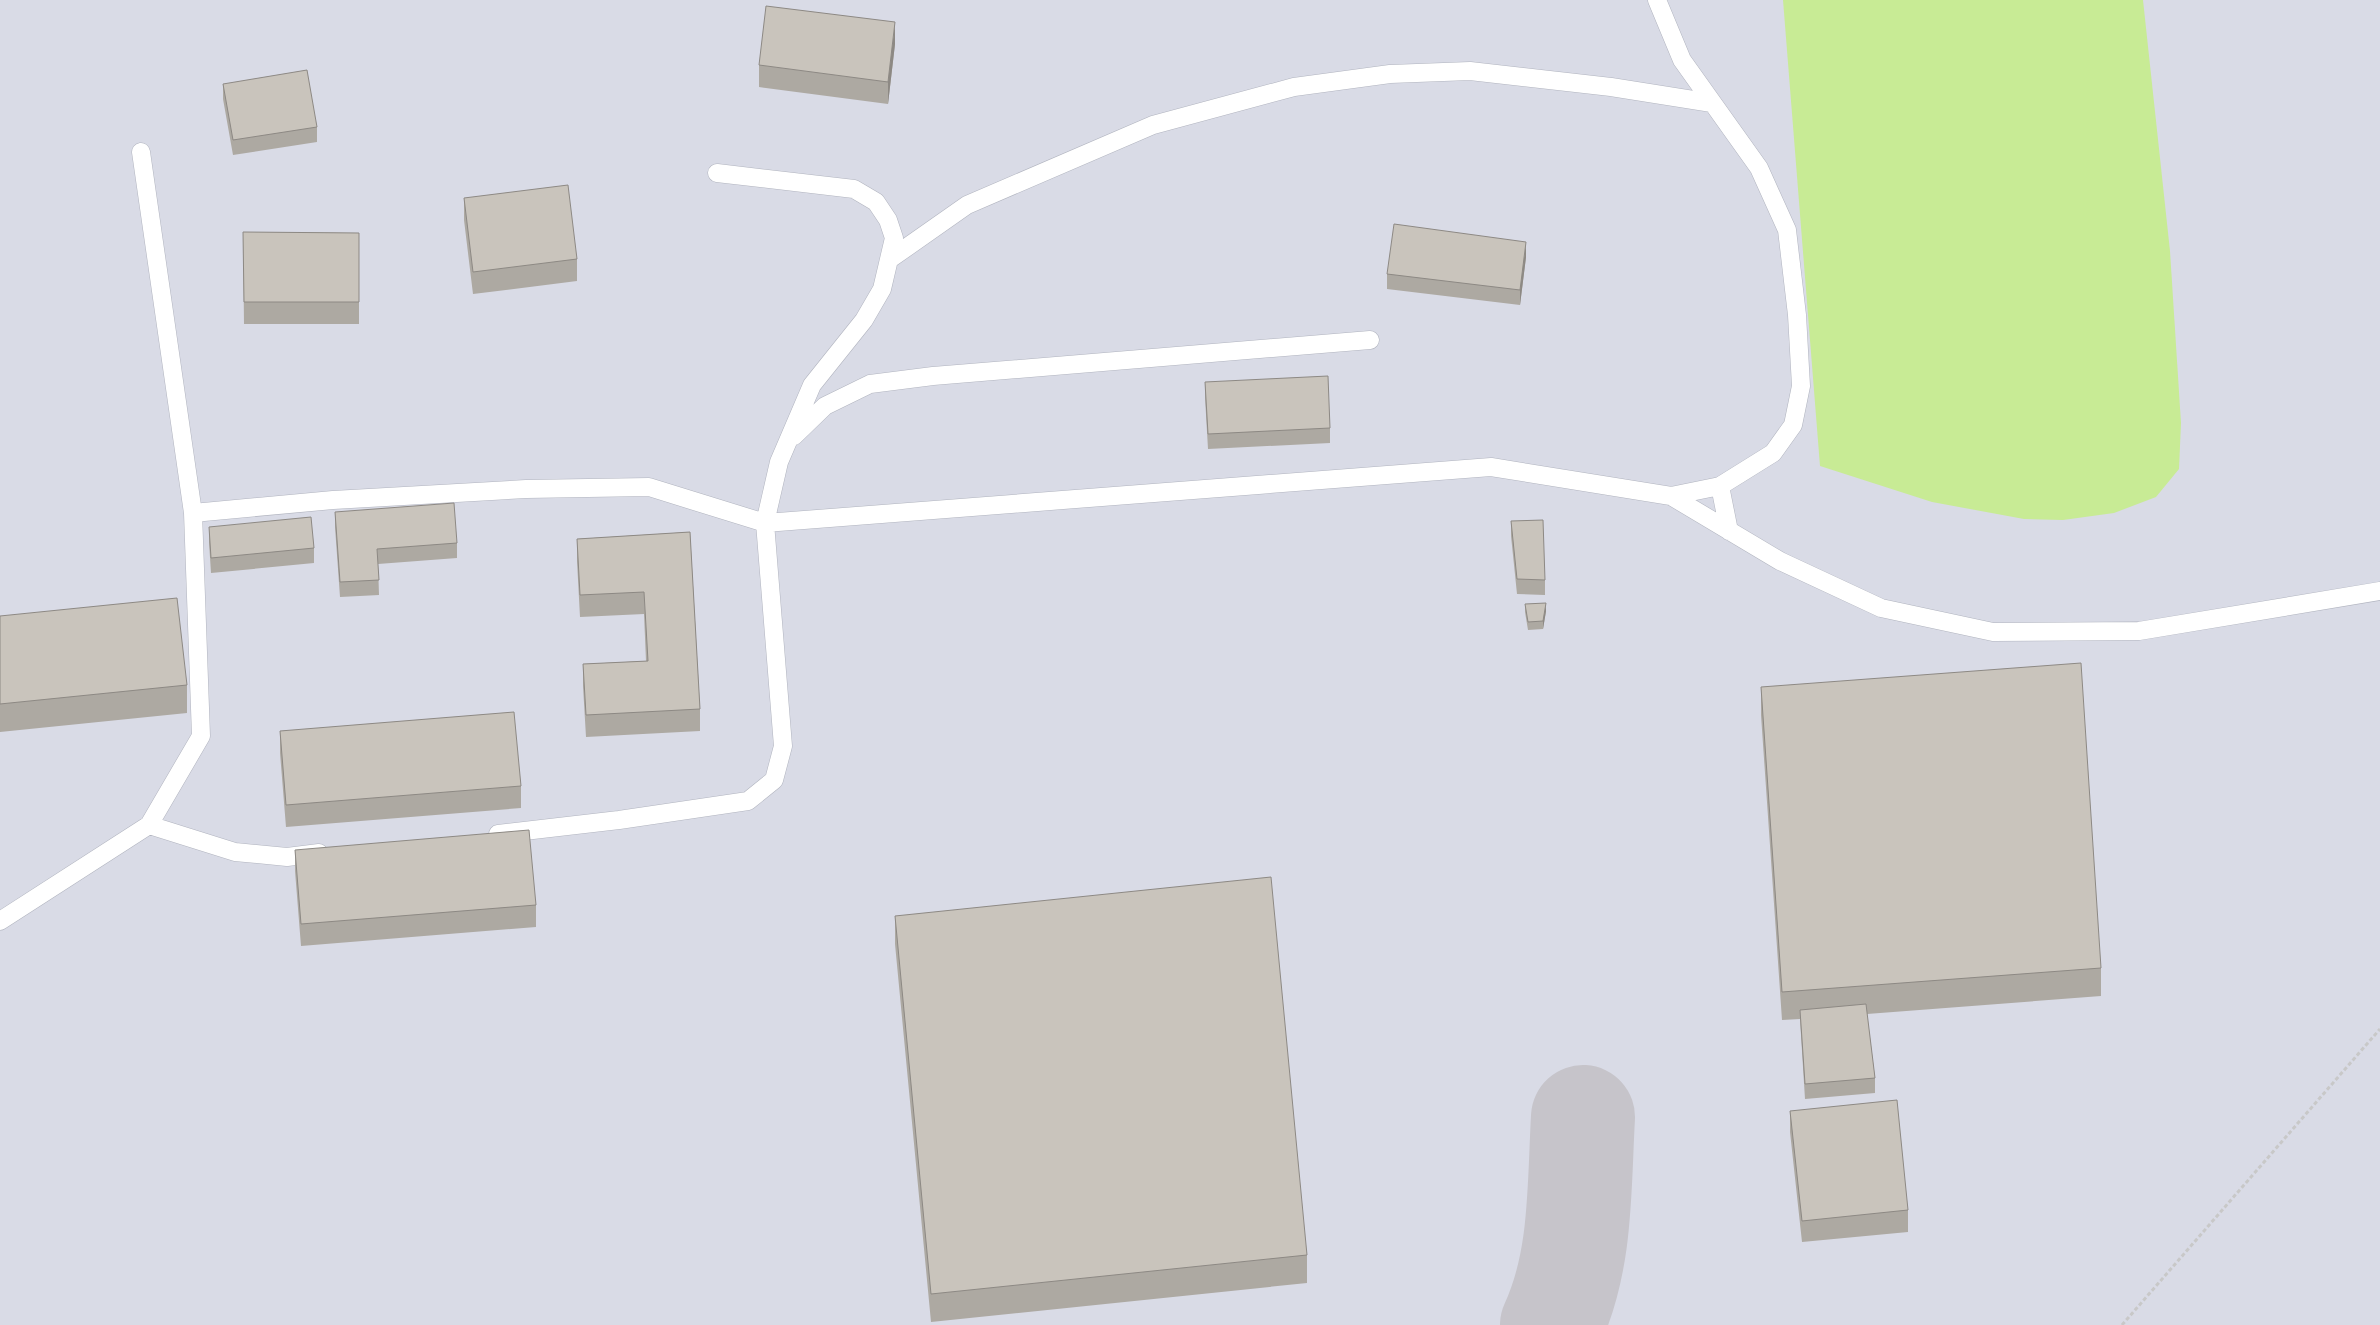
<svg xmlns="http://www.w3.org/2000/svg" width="2380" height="1325" viewBox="0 0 2380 1325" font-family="'DM Sans',sans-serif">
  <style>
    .airport { fill: #d9dbe6 }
    .pitch { fill: #c8eb95 }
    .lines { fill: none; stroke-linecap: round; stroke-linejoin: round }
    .taxiway { stroke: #c6c4ca; stroke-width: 104 }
    .service-casing { stroke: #b1b4bf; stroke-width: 19 }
    .path { stroke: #c8c8c8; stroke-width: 3; stroke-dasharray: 4 2.5; stroke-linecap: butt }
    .service { stroke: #fff; stroke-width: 18 }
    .wall { fill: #ada9a2 }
    .shaded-wall { fill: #8d8984 }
    .building { fill: #c9c4bc; stroke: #8d8984 }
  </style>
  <rect width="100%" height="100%" fill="#ede6dd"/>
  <!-- airport -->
  <path class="airport" d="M0,0H2380V1325H0Z"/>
  <!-- pitch -->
  <path class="pitch" d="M1783,0H2143L2170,251L2181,423L2179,469L2156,497L2114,513L2063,520L2024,519L1932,502L1820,466Z"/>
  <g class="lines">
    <!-- taxiway -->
    <path class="taxiway" d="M1552,1325C1582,1260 1579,1187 1583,1117"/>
    <!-- service casing -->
    <g class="service-casing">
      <path id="service" d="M141,152L193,513
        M890,259L967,205L1153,125L1294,87L1390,74L1470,71L1611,87L1712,103
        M794,436L825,406L870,384L933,376L1370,340
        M1720,486L1729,531
        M1671,496L1780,561L1881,608L1993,632L2139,631L2380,591
        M149,825L235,852L287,857L319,853
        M498,834L619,820L748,801L774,780L783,746L765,523L779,462L812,385L864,320L882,289L894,238L888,220L876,202L854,189L717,173
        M0,921L149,825L201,736L193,513L333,500L526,489L649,487L765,523L1491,467L1671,496L1720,486L1773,453L1793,425L1801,386L1797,315L1787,230L1759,168L1682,60L1657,0"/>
    </g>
    <!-- path -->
    <path class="path" d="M2122,1325L2380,1029"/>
    <!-- service -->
    <use href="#service" class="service"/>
  </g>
  <!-- wall -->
  <path class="wall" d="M895,44L888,104L759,87V65Z
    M223,84L317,127V142L233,155L223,99Z
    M464,198L577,259V281L473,294L464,220Z
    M243,232L359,233V324H244Z
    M1526,257L1520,305L1387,289V274Z
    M1205,382L1330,428V443L1208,449L1205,397Z
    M335,512L457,543V558L378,564L379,595L340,597L335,527Z
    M1511,521L1545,580V595L1517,594L1511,536Z
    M209,527L314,548V563L211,573L209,542Z
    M690,532L700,709V731L586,737L583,686V664L646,661L644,614L580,617L577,561V539Z
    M1525,604L1546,611L1543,629L1528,630L1525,612Z
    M0,616L187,685V713L0,732Z
    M1761,687L2101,968V996L1867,1014L1875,1078V1093L1805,1099L1800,1019L1782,1020L1761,715Z
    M280,731L521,786V808L286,827L280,753Z
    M295,850L536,905V927L301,946L295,871Z
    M895,916L1307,1255V1283L931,1322L895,944Z
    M1790,1111L1908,1210V1232L1802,1242L1790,1132Z"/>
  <!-- shaded-wall -->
  <path class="shaded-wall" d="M895,22V44L888,104V82Z
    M1526,242V257L1520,305V290Z
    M1546,603V611L1543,629V621Z"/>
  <!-- building -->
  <path class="building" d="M766,6L895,22L888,82L759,65Z
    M307,70L317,127L233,140L223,84Z
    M568,185L577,259L473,272L464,198Z
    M1394,224L1526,242L1520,290L1387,274Z
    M243,232L359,233V302H244Z
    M1328,376L1330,428L1208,434L1205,382Z
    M454,503L457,543L377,549L379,580L340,582L335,512Z
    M311,517L314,548L211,558L209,527Z
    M1543,520L1545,580L1517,579L1511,521Z
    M690,532L700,709L586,715L583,664L648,661L644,592L580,595L577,539Z
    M177,598L187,685L0,704V616Z
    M1546,603L1543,621L1528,622L1525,604Z
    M2081,663L2101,968L1782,992L1761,687Z
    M514,712L521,786L286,805L280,731Z
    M529,830L536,905L301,924L295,850Z
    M1271,877L1307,1255L931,1294L895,916Z
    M1866,1004L1875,1078L1805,1084L1800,1010Z
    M1897,1100L1908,1210L1802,1221L1790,1111Z"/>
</svg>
